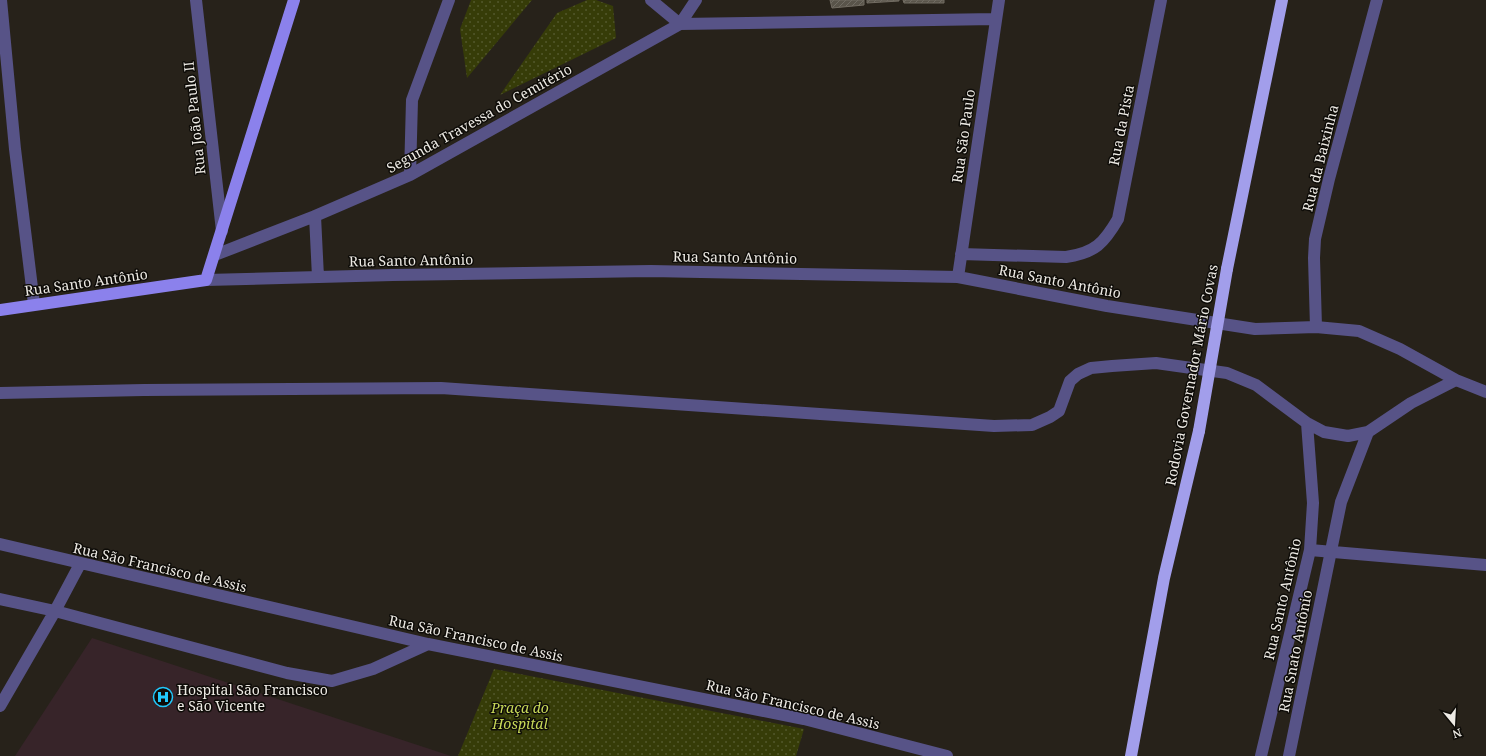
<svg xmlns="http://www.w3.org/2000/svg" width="1486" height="756" viewBox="0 0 1486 756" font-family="'Noto Serif',serif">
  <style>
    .medical { fill: #372429 }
    .park { fill: url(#park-dots) }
    .building { fill: url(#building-hatch); stroke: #726c62 }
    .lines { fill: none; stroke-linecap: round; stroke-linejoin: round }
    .minor { stroke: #575387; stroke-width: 12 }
    .major { stroke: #8b81ec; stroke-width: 12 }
    .highway { stroke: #a29eeb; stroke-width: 12 }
    .highway-bridge { stroke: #a29eeb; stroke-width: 12 }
    .labels { text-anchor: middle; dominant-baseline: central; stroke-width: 3; stroke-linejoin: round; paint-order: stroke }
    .street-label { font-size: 14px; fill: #edeae4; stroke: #0e0c08 }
    .poi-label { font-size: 14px; fill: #edeae4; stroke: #0e0c08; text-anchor: start }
    .park-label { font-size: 14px; font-style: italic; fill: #c7d858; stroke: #0e0c08 }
  </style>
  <defs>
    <pattern id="park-dots" width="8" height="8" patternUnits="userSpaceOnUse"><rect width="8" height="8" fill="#363c08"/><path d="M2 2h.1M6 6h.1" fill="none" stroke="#53582c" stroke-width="1.8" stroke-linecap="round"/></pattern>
    <pattern id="building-hatch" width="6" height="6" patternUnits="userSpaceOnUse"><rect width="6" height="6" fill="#59544a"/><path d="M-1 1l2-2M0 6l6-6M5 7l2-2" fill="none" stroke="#716d64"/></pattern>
  </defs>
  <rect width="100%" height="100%" fill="#27221a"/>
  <!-- medical -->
  <path class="medical" d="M92,638L451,756H15Z"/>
  <!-- park -->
  <path class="park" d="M471,0H532L467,78L460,29Z
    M587,0H596L613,6L616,38L500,95L557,13Z
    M494,669L804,729L796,756H458Z"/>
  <!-- building -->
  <path class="building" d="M830,0H864V5L832,8Z
    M867,0H899V1L867,3Z
    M903,0H944V3H904Z"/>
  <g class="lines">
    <!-- minor -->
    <path class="minor" d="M1,0L15,149L34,304
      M196,0L222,231
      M651,0L680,24L995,19
      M410,175L412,100L449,0
      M315,216L318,277
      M961,254L1066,257C1095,253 1104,243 1118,219L1161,0
      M215,255L315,216L410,175L680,24L696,0
      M958,277L999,0
      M206,280L393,275L651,271L958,277L1107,306L1255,329L1316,327L1359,331L1400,349L1456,380L1486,392
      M1316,327L1314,258L1315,239L1329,179L1377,0
      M0,393L144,390L441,388L994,426L1032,425L1050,417L1059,411L1070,381L1078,374L1091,368L1112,366L1156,363L1227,373L1256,385L1307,423L1324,432L1348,436L1368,432L1411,403L1456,380
      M0,544L428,644L804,719L947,756
      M1310,550L1486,565
      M0,599L55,611L287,673L332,681L373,669L428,644
      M0,706L55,611L80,564
      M1261,756L1310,550L1313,503L1307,423
      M1289,756L1341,502L1368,432"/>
    <!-- major -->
    <path class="major" d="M0,310L206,280L294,0"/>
    <!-- highway -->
    <path class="highway" d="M1227,269L1282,0
      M1131,756L1164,578L1199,431"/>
    <!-- highway-bridge -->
    <path class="highway-bridge" d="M1199,431L1227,269"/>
  </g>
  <!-- icons -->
  <defs>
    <g id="hospital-ring" transform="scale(1)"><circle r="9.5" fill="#0e0c08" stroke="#21c9fd" stroke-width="1.5"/><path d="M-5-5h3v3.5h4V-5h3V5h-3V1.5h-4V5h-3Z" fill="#21c9fd"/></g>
  </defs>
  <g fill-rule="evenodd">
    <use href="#hospital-ring" x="163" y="697"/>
  </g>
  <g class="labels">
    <!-- street labels -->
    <g class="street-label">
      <text transform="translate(194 118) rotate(-96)">Rua João Paulo II</text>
      <text transform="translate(479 118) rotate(-29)">Segunda Travessa do Cemitério</text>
      <text transform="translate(1121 125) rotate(-79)">Rua da Pista</text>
      <text transform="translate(963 136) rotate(-82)">Rua São Paulo</text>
      <text transform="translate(1320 158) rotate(-76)">Rua da Baixinha</text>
      <text transform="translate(735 257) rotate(1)">Rua Santo Antônio</text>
      <text transform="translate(411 260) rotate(-1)">Rua Santo Antônio</text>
      <text transform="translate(1060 281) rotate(11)">Rua Santo Antônio</text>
      <text transform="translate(86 282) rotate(-8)">Rua Santo Antônio</text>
      <text transform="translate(1191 375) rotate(-79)">Rodovia Governador Mário Covas</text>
      <text transform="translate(160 567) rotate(13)">Rua São Francisco de Assis</text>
      <text transform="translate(1282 599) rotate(-77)">Rua Santo Antônio</text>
      <text transform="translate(476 638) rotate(12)">Rua São Francisco de Assis</text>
      <text transform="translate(1295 651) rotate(-79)">Rua Snato Antônio</text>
      <text transform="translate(793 704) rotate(13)">Rua São Francisco de Assis</text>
    </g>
    <!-- poi labels -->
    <g class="poi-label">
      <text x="177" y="689">Hospital São Francisco<tspan x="177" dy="16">e São Vicente</tspan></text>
    </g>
    <!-- park labels -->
    <g class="park-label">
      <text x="520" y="707">Praça do<tspan x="520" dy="16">Hospital</tspan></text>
    </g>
  </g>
  <!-- north arrow -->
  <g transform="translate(1454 724) rotate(162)" stroke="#0e0c08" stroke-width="3" paint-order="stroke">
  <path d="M0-3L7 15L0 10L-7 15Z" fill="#edeae4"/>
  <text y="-6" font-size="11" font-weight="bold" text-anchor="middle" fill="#edeae4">N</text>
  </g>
</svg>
